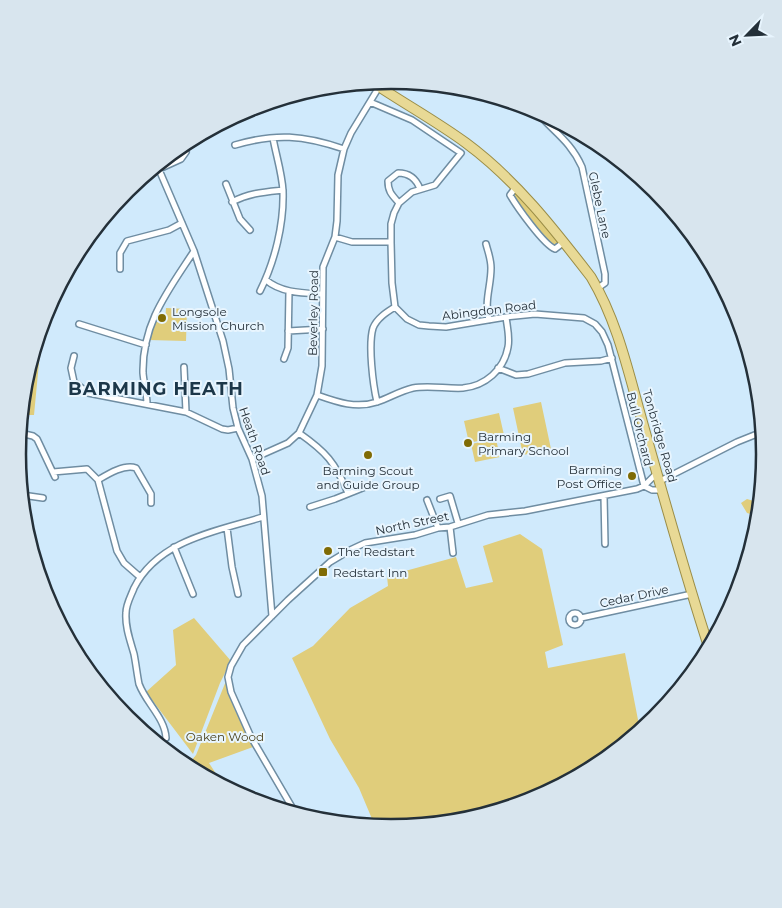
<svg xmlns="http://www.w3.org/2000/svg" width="782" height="908" viewBox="0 0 782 908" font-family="Montserrat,sans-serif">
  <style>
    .green { fill: #e0cd7b }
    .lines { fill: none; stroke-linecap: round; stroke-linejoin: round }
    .street-casing { stroke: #6f8da2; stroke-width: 8 }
    .primary-casing { stroke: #9a8d47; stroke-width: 11 }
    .street { stroke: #fff; stroke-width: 5 }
    .primary { stroke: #e8d995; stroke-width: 9 }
    .poi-dot { fill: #7f6b05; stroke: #e8f5fe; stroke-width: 2 }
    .labels { text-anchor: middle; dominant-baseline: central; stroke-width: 4; stroke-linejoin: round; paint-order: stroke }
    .street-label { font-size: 12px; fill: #243039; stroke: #e8f5fe }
    .poi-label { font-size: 12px; fill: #243039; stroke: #e8f5fe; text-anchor: start }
    .park-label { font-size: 12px; fill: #4c431e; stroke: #e8f5fe }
    .district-label { font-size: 18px; font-weight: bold; letter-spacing: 1px; fill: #1c3749; stroke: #e8f5fe }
    .rim { fill: none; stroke: #243039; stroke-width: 2.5 }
  </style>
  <rect width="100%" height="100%" fill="#d0eafc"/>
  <!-- green -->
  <path class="green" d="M455,87L485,94L476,100Z
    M515,192L526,204L559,243L554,247L550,244L513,196L512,194Z
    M166,308L187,309L186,341L148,340L155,322H165Z
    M37,341L41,342L34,415H21L25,381Z
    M541,402L551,449L523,455L513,408Z
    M499,413L504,435L469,443L464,421Z
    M496,439L500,457L475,462L471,444Z
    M747,499L757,502L759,510L754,515L747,513L741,503Z
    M520,534L542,549L563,645L545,652L548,668L625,653L640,730L598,765L534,799L464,820L391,827L375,826L359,788L330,739L292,658L313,646L350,608L388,586L387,576L456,557L466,588L493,582L483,546Z
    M194,618L231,661L220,683L193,754L146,692L176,665L173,630Z
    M226,681L235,710L253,747L209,763L224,786L185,765L191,761L196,755Z"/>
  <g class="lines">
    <!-- street casing -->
    <g class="street-casing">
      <path id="street" d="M295,95L309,94L319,88
        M370,102L412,120L461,153L435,185L412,192L399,203L394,213L391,224V242L392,283L395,307L407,319L419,325L429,326L446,327L506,317L535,314L584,318L595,324L602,332L608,345L644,486
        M534,109C552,131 570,140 582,167L605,274V283L598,288
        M235,145C276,133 303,135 344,149
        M157,165L194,251L223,341L229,369L233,408L238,428L252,459L262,496L272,616
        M159,169L181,159L186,152
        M226,184L240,219L250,230
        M516,187L510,195C517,207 544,245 555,249L564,242
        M232,202C249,193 264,192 283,190
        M399,203C392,195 388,192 388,181L398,173C409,173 416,178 420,189
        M335,237L352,242H391
        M486,244C488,252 491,259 491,268C491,287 484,300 489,320
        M120,269V253L127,241L169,230L182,223
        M266,280C281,293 303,293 322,294
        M260,291C275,261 284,224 283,191C282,173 276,155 273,138
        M79,324L146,345
        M288,331L323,329
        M74,356L71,368L74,382L88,393L186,412L222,429L228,430L238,428
        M284,359L288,348L289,291
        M184,367L186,412
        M498,368L516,375L528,374L565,363L601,361L612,358
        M317,395C337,402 356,409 377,402C389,398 400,391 413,388C429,385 447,389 463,388C485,386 504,370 508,347C510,337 507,326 506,317
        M377,402C373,385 368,345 373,328C377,318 387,312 395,307
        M147,404C147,394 144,384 143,373C142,323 168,291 194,251
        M20,433L33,436L37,439L55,477
        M299,433C326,452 335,462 348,493
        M252,459L288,443L299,433L317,395L322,366L323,267L335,237L337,221L338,175L344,149L351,133L379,87
        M53,472L87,469L98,480L117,551L124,563L140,577
        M98,480C108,474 124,464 136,468L151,494V503
        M660,481L737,442L762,432
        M644,486L652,490H662
        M22,495L43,498
        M604,496L605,544
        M440,499L450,496L458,523
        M427,500L438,528
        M310,507L335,499L370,485
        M450,527L453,553
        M227,528L232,567L238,594
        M174,547L193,594
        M569 619a6 6 0 1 1 12 0a6 6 0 1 1-12 0Z
        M581,618L692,594
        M166,738C165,718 146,703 139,684C137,674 136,664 134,654C130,640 125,627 126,613C126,604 131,596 134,588C158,540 217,531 263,517
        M296,814L251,737L231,692L228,677L231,666L243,645L288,600L330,562L350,550L365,543L415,535L438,528L450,527L488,515L525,511L637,489L644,486L657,473"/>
    </g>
    <!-- primary casing -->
    <g class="primary-casing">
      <path id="primary" d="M372,82C403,103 436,121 466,143C516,180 554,229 591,277C618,322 629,375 643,424C664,499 685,574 709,648"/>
    </g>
    <!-- street -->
    <use href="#street" class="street"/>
    <!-- primary -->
    <use href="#primary" class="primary"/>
  </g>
  <!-- markers -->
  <g class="poi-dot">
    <circle cx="162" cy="318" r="5"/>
    <circle cx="468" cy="443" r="5"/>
    <circle cx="368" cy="455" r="5"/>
    <circle cx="632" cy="476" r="5"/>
    <circle cx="328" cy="551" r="5"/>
    <rect x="318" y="567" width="10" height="10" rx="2.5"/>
  </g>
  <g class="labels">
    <!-- street labels -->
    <g class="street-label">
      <text transform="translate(600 205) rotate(78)">Glebe Lane</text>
      <text transform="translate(489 310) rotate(-7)">Abingdon Road</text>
      <text transform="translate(313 313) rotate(-89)">Beverley Road</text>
      <text transform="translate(640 429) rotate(76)">Bull Orchard</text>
      <text transform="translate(660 436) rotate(74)">Tonbridge Road</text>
      <text transform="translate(255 441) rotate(71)">Heath Road</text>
      <text transform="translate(412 523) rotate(-12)">North Street</text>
      <text transform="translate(634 596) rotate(-12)">Cedar Drive</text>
    </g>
    <!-- poi labels -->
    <g class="poi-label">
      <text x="172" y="311">Longsole<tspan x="172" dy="14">Mission Church</tspan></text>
      <text x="478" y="436">Barming<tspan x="478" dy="14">Primary School</tspan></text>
      <text x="622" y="469" text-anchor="end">Barming<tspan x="622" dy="14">Post Office</tspan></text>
      <text x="368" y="470" text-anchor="middle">Barming Scout<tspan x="368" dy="14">and Guide Group</tspan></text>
      <text x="338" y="551">The Redstart</text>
      <text x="333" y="572">Redstart Inn</text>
    </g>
    <!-- park labels -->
    <g class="park-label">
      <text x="225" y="736">Oaken Wood</text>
    </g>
    <!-- district labels -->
    <g class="district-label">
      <text x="156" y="389">BARMING HEATH</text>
    </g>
  </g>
  <!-- crop -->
  <path d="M0 0H782V908H0ZM26 454a365 365 0 1 1 730 0a365 365 0 1 1-730 0Z" fill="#d8e5ee" fill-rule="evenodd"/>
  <path class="rim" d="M26 454a365 365 0 1 1 730 0a365 365 0 1 1-730 0Z"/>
  <!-- north arrow -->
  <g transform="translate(747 35) rotate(246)" stroke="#e8f5fe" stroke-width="4" paint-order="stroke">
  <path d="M0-4L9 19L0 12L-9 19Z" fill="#243039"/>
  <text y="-8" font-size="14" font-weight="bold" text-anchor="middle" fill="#243039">N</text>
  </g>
</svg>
